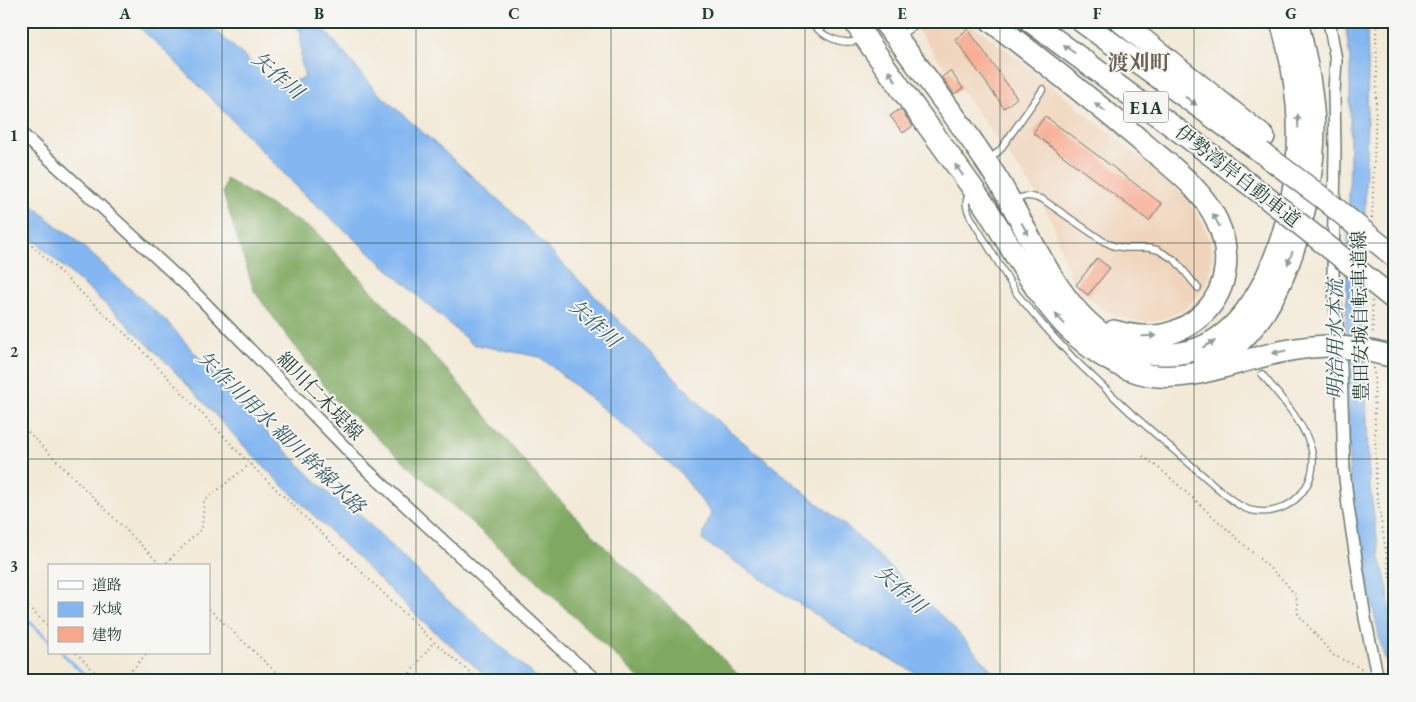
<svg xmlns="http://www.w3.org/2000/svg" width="1416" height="702" viewBox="0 0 1416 702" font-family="'EB Garamond','Noto Serif JP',serif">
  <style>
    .built { fill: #f0d5bc }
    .forest { fill: #7fa961; stroke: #4f734a }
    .water { fill: #84b7f1; stroke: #527a92 }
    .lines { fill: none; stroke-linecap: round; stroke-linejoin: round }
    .stream { stroke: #84b7f1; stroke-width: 3 }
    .building { fill: #f8a78c }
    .lane-casing { stroke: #69796d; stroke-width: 8 }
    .street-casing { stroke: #69796d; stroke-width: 14 }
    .highway-casing { stroke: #69796d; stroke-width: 24 }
    .path { stroke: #69796d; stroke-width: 2; stroke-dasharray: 1 4; stroke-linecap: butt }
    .lane { stroke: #fff; stroke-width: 5.5 }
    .street { stroke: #fff; stroke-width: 11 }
    .highway { stroke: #fff; stroke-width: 21 }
    .highway-bridge-casing { stroke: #69796d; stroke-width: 24; stroke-linecap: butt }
    .highway-bridge { stroke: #fff; stroke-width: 21 }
    .oneway { fill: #8f9e9a }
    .grid { fill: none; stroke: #1f3d34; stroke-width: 1; stroke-opacity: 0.55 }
    .labels { text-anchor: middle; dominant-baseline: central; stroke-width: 4; stroke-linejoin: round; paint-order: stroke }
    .shield { fill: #f6f6f2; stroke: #60746d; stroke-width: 1 }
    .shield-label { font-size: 18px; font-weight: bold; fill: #1f3d34 }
    .street-label { font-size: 19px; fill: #1f3d34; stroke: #f6f6f2 }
    .water-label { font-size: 20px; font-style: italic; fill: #385c63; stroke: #f6f6f2 }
    .quarter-label { font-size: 21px; font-weight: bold; fill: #6b6253; stroke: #f6f6f2 }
    .neatline { fill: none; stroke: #1f3d34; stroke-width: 2 }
    .grid-label { font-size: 16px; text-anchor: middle; font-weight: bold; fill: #1f3d34 }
  </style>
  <rect width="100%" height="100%" fill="#f6f6f2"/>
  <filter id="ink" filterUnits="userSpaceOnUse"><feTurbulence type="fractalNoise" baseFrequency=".02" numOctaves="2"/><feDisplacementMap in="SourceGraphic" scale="10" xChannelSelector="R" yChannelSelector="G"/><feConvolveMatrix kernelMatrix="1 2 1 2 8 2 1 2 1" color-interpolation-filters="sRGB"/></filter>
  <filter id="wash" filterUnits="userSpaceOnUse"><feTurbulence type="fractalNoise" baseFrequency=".0096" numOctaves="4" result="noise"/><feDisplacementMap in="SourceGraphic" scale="20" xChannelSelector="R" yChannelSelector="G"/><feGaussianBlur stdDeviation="1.12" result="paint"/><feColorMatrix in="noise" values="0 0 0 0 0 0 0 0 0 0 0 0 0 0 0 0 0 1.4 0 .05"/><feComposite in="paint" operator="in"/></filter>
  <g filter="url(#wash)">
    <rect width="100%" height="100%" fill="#f3e9d7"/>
    <!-- built -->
    <path class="built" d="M911,21H968L1027,66L1169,181L1189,202L1203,223L1209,238L1212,253L1211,267L1207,282L1201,292L1191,303L1179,312L1164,319L1149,322L1132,321L1117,316L1103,309L1082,293L1071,278L1063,258L1053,224L1039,197Z"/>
    <!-- forest -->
    <path class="forest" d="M226,179L315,231L448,371L543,483L616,558L705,640L744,681H642L531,576L333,398L254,291L223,193Z"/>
    <!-- water -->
    <path class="water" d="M132,21H205L276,85L305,78L301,61V32L292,21H317L375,90L510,210L714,418L853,532L953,627L1001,681H924L922,676L862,645L702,540L711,513L679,471L540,357L472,344L304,194L162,48Z
      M1345,21H1366L1367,26L1368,67L1363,290L1368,456L1370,488L1380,558L1388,589L1389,606L1395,629V681L1393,680L1382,650L1368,585L1361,544L1350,496L1346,319L1350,154V58Z
      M21,195L60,229L68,233L168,323L232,395L237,403L334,499L347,502L440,594L541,681H492L418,617L260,463L164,360L121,318L21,229Z"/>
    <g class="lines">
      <!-- stream -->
      <path class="stream" d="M21,614L49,640
        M62,653L91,681"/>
    </g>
    <g id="blocks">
      <!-- building -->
      <path class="building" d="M968,29L1017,98L1004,108L955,39Z
        M950,71L963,88L954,94L942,77Z
        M900,109L913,126L903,133L890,116Z
        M1045,116L1162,204L1149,221L1033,133Z
        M1097,258L1110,268L1088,295L1076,285Z"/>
    </g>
  </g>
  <g filter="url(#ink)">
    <use href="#blocks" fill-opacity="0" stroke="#69796d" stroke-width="1"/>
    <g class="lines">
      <!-- lane casing -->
      <g class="lane-casing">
        <path id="lane" d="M810,21C820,35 843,48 860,39
          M901,35L921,21
          M990,159L1000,150L1043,89
          M970,193C964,201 966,207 970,216L1017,294L1043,325L1074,359L1131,413L1228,497C1237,504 1245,510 1255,511C1289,517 1319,485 1312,452C1306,424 1279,396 1262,374
          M1014,199L1028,196L1042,199L1103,241L1114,246L1125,248H1149L1158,250L1175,260L1198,288"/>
      </g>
      <!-- street casing -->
      <g class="street-casing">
        <path id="street" d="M1329,21L1336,60L1334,91L1335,150L1333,278L1341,367L1344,469L1348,506L1357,565L1365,618L1377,675L1379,681
          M21,133L198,296L367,470L557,646L597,681"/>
      </g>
      <!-- highway casing -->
      <g class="highway-casing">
        <path id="highway" d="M854,21C895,83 941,142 983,203C1011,245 1033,292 1068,328C1090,350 1118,369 1149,375C1186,381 1221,367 1256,358C1280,351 1303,347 1327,346
          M883,21L897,38C931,84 968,132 998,180C1029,231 1055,302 1105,336C1124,349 1146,355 1168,354C1259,353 1294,222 1298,148C1300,105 1293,63 1281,21
          M991,21C1044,62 1097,103 1148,147C1173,168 1203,190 1217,221C1231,251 1229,287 1205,312C1178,338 1149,341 1114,331
          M1030,21L1198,145L1262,194
          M1081,21L1261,152
          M1120,21L1264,137
          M1204,364C1283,336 1314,201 1314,127C1313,91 1306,56 1297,21"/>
      </g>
      <!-- path -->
      <path class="path" d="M1372,218L1377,73L1376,30L1378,21
        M21,235L138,346L250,464L434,642L480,681
        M21,252L26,239
        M1372,301L1373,336
        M1374,368L1376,488L1395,609
        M21,425L162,566
        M1143,456L1165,473L1284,581L1296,596L1298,614L1333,655L1365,670
        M163,566L202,528L204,501L250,464
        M21,600L49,627
        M209,609L285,681
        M76,653L104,681
        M122,681L147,653
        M404,681L433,643"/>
      <!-- lane -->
      <use href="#lane" class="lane"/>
      <!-- street -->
      <use href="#street" class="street"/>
      <!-- highway -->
      <use href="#highway" class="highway"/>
      <!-- highway-bridge casing -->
      <g class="highway-bridge-casing">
        <path id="highway-bridge" d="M1261,152L1324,199L1395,257
          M1262,194L1395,300
          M1327,346L1361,349L1395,357"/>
      </g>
      <!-- highway-bridge -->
      <use href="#highway-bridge" class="highway-bridge"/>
    </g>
    <!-- one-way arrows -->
    <defs><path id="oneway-solid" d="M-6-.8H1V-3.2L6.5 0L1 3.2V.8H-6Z" transform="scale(1.25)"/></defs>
    <g class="oneway">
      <use href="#oneway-solid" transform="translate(1069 49) rotate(-144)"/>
      <use href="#oneway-solid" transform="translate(892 76) rotate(-125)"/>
      <use href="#oneway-solid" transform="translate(1191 101) rotate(36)"/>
      <use href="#oneway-solid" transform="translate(1100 107) rotate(-141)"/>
      <use href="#oneway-solid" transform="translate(1298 121) rotate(-92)"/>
      <use href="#oneway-solid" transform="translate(959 170) rotate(-126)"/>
      <use href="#oneway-solid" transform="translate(1216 220) rotate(-117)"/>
      <use href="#oneway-solid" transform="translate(1025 229) rotate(61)"/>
      <use href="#oneway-solid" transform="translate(1290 258) rotate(111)"/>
      <use href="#oneway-solid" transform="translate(1060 319) rotate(-132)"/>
      <use href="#oneway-solid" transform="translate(1149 336) rotate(-2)"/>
      <use href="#oneway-solid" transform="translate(1209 344) rotate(-28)"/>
      <use href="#oneway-solid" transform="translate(1279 352) rotate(168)"/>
    </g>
  </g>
  <!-- grid -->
  <path class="grid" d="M222,21V681M416,21V681M611,21V681M805,21V681M1000,21V681M1194,21V681M21,243H1395M21,459H1395"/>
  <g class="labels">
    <!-- shield labels -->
    <rect class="shield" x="1123.5" y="91.5" width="45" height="31" rx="4"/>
    <g class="shield-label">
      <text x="1146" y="107">E1A</text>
    </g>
    <!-- street labels -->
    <g class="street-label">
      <text transform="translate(1238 176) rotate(38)">伊勢湾岸自動車道</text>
      <text transform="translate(1360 316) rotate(-91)">豊田安城自転車道線</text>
      <text transform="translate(320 396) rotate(46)">細川仁木堤線</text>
    </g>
    <!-- water labels -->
    <g class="water-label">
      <text transform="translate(278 75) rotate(41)">矢作川</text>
      <text transform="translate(595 323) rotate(42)">矢作川</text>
      <text transform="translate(1335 339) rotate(-90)">明治用水本流</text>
      <text transform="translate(281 432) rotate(44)">矢作川用水 細川幹線水路</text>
      <text transform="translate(901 589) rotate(42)">矢作川</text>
    </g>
    <!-- quarter labels -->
    <g class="quarter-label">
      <text x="1139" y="62">渡刈町</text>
    </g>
  </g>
  <!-- margin -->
  <rect width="1416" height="702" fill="none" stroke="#f6f6f2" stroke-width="55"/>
  <!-- legend -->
  <rect x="48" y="564" width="162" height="90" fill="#f6f6f2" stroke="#a0aca6"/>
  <rect x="58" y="581" width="25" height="8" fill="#ffffff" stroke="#a0aca6"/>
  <text x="92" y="590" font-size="15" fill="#1f3d34">道路</text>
  <rect x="58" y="602" width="25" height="15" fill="#84b7f1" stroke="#a0aca6"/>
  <text x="92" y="614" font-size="15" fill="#1f3d34">水域</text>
  <rect x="58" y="627" width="25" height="15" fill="#f8a78c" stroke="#a0aca6"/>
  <text x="92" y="640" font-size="15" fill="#1f3d34">建物</text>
  <rect x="28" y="28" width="1360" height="646" class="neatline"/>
  <g class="grid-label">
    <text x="125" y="19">A</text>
    <text x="319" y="19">B</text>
    <text x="514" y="19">C</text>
    <text x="708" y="19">D</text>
    <text x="902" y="19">E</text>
    <text x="1097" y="19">F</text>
    <text x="1291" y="19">G</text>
    <text x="14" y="141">1</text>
    <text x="14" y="357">2</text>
    <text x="14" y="572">3</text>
  </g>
</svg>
